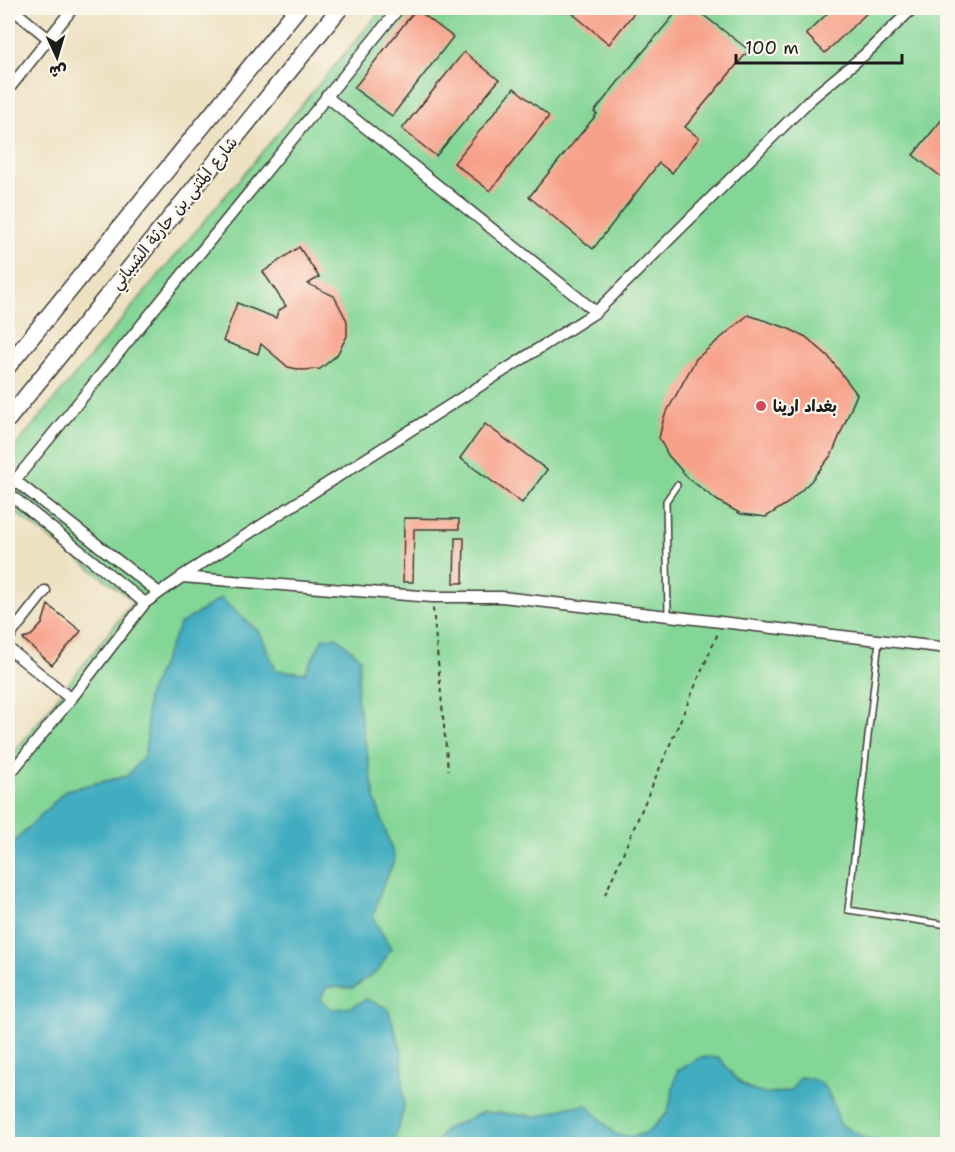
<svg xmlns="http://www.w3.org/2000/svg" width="955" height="1152" viewBox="0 0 955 1152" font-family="'Shantell Sans','Playpen Sans Arabic',sans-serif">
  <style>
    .green { fill: #84d697; stroke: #50795a; stroke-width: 1.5 }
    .water { fill: #42adc1; stroke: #2f646e; stroke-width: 1.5 }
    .building { fill: #f7a089 }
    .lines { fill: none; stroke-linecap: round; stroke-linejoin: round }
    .service-casing { stroke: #3c3a35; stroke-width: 8 }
    .minor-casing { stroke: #3c3a35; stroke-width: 13 }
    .primary-casing { stroke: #3c3a35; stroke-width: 19 }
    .path { stroke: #3c3a35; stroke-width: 2; stroke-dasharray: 4.5 4.5; stroke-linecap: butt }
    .service { stroke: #fff; stroke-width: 5 }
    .minor { stroke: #fff; stroke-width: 10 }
    .primary { stroke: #fff; stroke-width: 16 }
    .poi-dot { fill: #d1495b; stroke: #fbf7ec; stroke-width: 2 }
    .labels { text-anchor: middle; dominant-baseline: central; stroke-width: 4.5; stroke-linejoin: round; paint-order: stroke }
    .street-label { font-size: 16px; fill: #1c1c1c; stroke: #fbf7ec }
    .poi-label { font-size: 16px; font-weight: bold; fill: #1c1c1c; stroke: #fbf7ec; text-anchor: start }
  </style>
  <rect width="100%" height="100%" fill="#fbf7ec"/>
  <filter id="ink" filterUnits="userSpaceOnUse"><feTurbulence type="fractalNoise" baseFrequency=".0167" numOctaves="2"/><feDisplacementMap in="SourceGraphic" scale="12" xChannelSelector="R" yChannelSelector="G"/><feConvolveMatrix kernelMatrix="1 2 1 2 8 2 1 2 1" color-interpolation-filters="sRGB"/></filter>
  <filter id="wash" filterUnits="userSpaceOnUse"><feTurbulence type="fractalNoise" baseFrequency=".008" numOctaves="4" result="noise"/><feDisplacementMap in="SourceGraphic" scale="24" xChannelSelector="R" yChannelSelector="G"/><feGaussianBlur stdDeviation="1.35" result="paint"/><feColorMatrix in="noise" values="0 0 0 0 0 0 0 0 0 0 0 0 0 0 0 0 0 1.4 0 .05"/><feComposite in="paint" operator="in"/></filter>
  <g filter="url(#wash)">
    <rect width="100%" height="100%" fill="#eee1c2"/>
    <!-- green -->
    <path class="green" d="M383,8H947V1144H8V760L134,601L8,507V455Z"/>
    <!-- water -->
    <path class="water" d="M221,598L260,633L276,670L305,673L323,638L337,637L360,658L357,697L376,802L395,859L380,893L373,918L391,948L379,970L353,988L327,987L320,999L332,1009L351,1007L366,999L388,1008L402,1052L404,1108L394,1144H8V848L66,790L127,776L144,756L147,739V697L180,624Z
      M701,1057L720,1058C740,1088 755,1100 791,1090L800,1077C830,1078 831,1100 840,1124L866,1139L896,1144H436L445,1129L483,1112L539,1116L568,1107L587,1105L615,1134L629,1137L647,1133L668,1112L677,1071Z"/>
    <g id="blocks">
      <!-- building -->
      <path class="building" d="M578,8H638L609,44L573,14Z
        M680,8H694L749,50L685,127L699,138L672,173L659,163L593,249L529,197L597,114L594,112L622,77Z
        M833,8H872L825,53L806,34Z
        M416,9L453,37L392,116L354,88Z
        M464,52L499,80L436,156L402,129Z
        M514,88L549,116L490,191L454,163Z
        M948,112V182L913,155Z
        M299,247L319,277L308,284L334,296L347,321V336L337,355L320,369L302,370L288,367L261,344L258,354L223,341L237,303L276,318L278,311L286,306L263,272Z
        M748,315L787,328L806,337L828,356L857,394L832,454L811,481L788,503L766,517L741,514L718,501L688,478L668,455L659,438L664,417L696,359Z
        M485,424L547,470L522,503L460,458Z
        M404,518L459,519V529H414L413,582H403Z
        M455,538H464L463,583H454Z
        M48,605L81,631L52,665L23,639L32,635L42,624Z"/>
    </g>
  </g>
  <g filter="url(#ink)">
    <use href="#blocks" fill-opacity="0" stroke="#3c3a35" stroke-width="1.5"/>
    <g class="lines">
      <!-- service casing -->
      <g class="service-casing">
        <path id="service" d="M668,615L666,501L677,485
          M879,641L848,910L948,925"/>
      </g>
      <!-- minor casing -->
      <g class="minor-casing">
        <path id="minor" d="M11,8L49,39
          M8,90L73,8
          M326,96L596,312
          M8,475L158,592
          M8,489L399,8
          M8,493L145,603
          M182,576L596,312L812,98L864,55L913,8
          M8,638L45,591
          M8,648L71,699
          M8,776L71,699L145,603L182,577L432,597H502L948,648"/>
      </g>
      <!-- primary casing -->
      <g class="primary-casing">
        <path id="primary" d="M8,366L298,8
          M8,419L340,8"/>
      </g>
      <!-- path -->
      <path class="path" d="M433,608L448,770
        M605,895L718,633"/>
      <!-- service -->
      <use href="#service" class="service"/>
      <!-- minor -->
      <use href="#minor" class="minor"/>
      <!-- primary -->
      <use href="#primary" class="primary"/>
    </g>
  </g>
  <!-- markers -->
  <circle class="poi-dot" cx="761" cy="406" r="6"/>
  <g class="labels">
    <!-- street labels -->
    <g class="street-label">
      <text transform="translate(174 213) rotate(-51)">شارع المثنى بن حارثة الشيباني</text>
    </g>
    <!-- poi labels -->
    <g class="poi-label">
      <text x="773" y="406">بغداد ارينا</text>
    </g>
  </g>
  <!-- margin -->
  <rect width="955" height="1152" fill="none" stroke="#fbf7ec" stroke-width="30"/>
  <!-- north arrow -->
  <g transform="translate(57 57) rotate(176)" stroke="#fbf7ec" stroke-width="4.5" paint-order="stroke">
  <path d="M0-4.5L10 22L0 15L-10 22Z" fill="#1c1c1c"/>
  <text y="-9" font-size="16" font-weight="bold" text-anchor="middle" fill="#1c1c1c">ش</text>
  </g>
  <!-- scale -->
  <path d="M736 54v9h166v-9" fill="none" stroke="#1c1c1c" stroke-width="3"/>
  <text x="745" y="54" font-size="18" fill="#1c1c1c" stroke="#fbf7ec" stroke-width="4.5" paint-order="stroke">100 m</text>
</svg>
